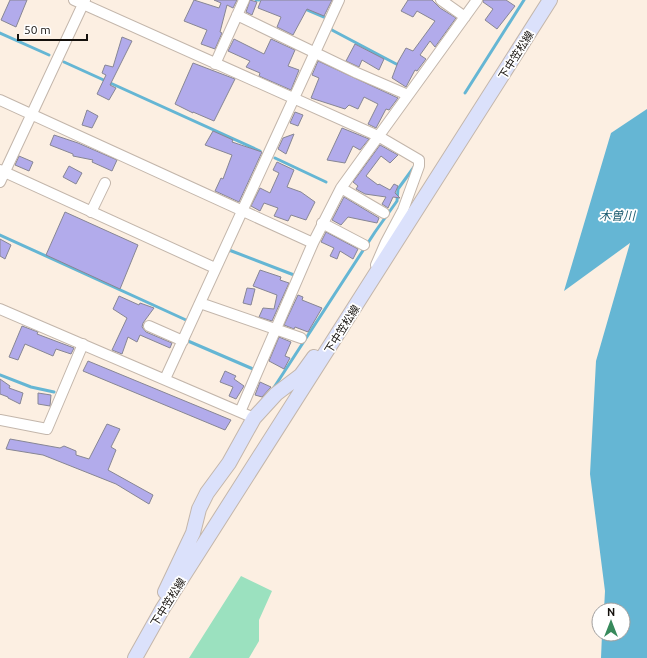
<svg xmlns="http://www.w3.org/2000/svg" width="647" height="658" viewBox="0 0 647 658" font-family="Ubuntu,'Noto Sans JP',sans-serif">
  <style>
    .green { fill: #9be1bf }
    .water { fill: #65b6d4 }
    .lines { fill: none; stroke-linecap: round; stroke-linejoin: round }
    .stream { stroke: #65b6d4; stroke-width: 3 }
    .building { fill: #b2abeb; stroke: #878694 }
    .minor-casing { stroke: #c3b6ab; stroke-width: 12 }
    .secondary-casing { stroke: #c3b6ab; stroke-width: 16 }
    .minor { stroke: #fff; stroke-width: 10 }
    .secondary { stroke: #dbe1fb; stroke-width: 14 }
    .labels { text-anchor: middle; dominant-baseline: central; stroke-width: 3.5; stroke-linejoin: round; paint-order: stroke }
    .street-label { font-size: 11px; fill: #14100c; stroke: #fff }
    .water-label { font-size: 12px; font-style: italic; fill: #1a5b70; stroke: #fff }
  </style>
  <rect width="100%" height="100%" fill="#fcefe2"/>
  <!-- green -->
  <path class="green" d="M241,576L272,591L259,620V641L249,658H189Z"/>
  <!-- water -->
  <path class="water" d="M647,109V658H601L602,634H623V610H604L605,591L590,474L596,361L630,243L564,291L611,133Z"/>
  <g class="lines">
    <!-- stream -->
    <path class="stream" d="M256,0H259
      M303,8L324,17
      M331,28L330,29L400,66
      M0,33L49,55
      M64,62L260,151
      M465,93L524,0
      M275,158L326,182
      M0,235L186,320
      M228,252L229,250L294,275
      M188,341L253,369
      M0,375L31,387L54,392
      M273,389L375,232L397,201L398,189L414,167"/>
  </g>
  <!-- building -->
  <path class="building" d="M10,0H27L16,27L1,20Z
    M194,0L219,8L221,3L214,0H237L233,8L227,5L220,32L222,33L215,49L201,44L207,30L184,21Z
    M250,0L257,2L252,15L246,12Z
    M261,0H332L324,16L307,9L293,35L277,27L281,17L258,8Z
    M408,0H432L440,8L456,18L435,47L430,41L420,55L426,59L417,71L415,70L406,87L392,78L398,62L406,48L413,51L435,21L417,11L413,17L401,11Z
    M483,0H506L515,6L497,29L485,20L493,9L483,2Z
    M122,37L132,41L110,85L116,88L109,100L97,94L106,75L102,73L105,65L113,67Z
    M234,39L264,54L271,39L295,50L288,66L299,70L291,90L259,76L260,73L246,67L250,61L228,51Z
    M355,44L384,59L379,70L362,60L359,67L346,61Z
    M318,61L398,98L389,110L386,109L376,128L368,124L378,104L364,97L358,109L349,105L345,109L311,98L319,78L312,75Z
    M193,63L235,79L214,121L193,112V113L175,104Z
    M87,110L98,116L92,128L82,125Z
    M295,112L303,115L298,126L290,123Z
    M342,128L369,139L360,150L353,146L345,163L327,160Z
    M213,131L233,140L232,142L262,152L239,202L215,191L221,178L223,179L232,155L205,145Z
    M294,134L286,154L278,149L283,138Z
    M54,135L78,143L117,160L112,171L92,162L93,160L73,156V154L50,145Z
    M380,145L398,155L390,163L381,156L366,176L378,185L379,184L390,190L394,184L398,186L395,193L400,198L393,197L388,208L382,204L386,197L365,194L356,189L358,186L353,182Z
    M19,156L33,162L29,171L15,165Z
    M277,162L294,170L287,187L301,192L315,202L306,220L291,215L288,221L274,216L278,208L264,203L260,211L251,206L260,188L270,193L279,173L273,170Z
    M69,166L82,173L76,184L63,177Z
    M344,197L379,218L377,223L348,217L341,225L332,220Z
    M65,212L138,245L120,289L46,255Z
    M326,232L358,249L353,259L340,251L337,259L330,256L334,248L321,242Z
    M0,239L11,245L5,259L0,256Z
    M260,270L281,277L280,280L289,283L272,321L259,317L263,308L274,309L277,295L253,286Z
    M247,288L255,289L251,305L243,303Z
    M298,295L303,297L302,300L322,308L308,332L295,327L294,329L284,325Z
    M119,296L139,305L140,303L154,308L143,323L142,327L146,332L172,343L170,348L140,335L137,342L128,337L122,354L112,350L127,318L113,309Z
    M22,326L38,332L37,334L74,348L71,354L56,349L53,356L25,344L18,360L9,357Z
    M279,337L291,342L285,356L290,358L284,369L269,361Z
    M88,361L231,420L225,430L83,371Z
    M225,371L236,376L234,379L244,386L236,399L229,396L233,387L220,382Z
    M0,379L10,386L9,388L23,393L20,404L8,398V397L0,394Z
    M260,382L271,387L262,397L255,395Z
    M38,393L51,395L50,406L38,404Z
    M107,424L120,429L111,447L116,450L108,470L153,495L149,504L116,484L43,455L6,449L10,439L60,448L64,446L76,451V455L89,459Z"/>
  <g class="lines">
    <!-- minor casing -->
    <g class="minor-casing">
      <path id="minor" d="M74,0L378,136L419,160V166L403,210L386,242L376,265
        M441,0L465,17
        M237,15L357,73L408,95
        M215,64L244,0
        M0,100L313,243
        M0,170L215,268
        M0,182L85,0
        M341,188L384,213
        M91,212L105,183
        M322,223L364,245
        M200,303L301,338
        M0,309L254,418
        M149,326L183,341
        M165,379L339,0
        M240,412L313,243L341,188L477,0
        M0,420L47,429L83,344"/>
    </g>
    <!-- secondary casing -->
    <g class="secondary-casing">
      <path id="secondary" d="M165,592L193,533L199,509L207,493L229,463L254,418L276,394L301,375L314,357
        M135,658L163,608L550,0"/>
    </g>
    <!-- minor -->
    <use href="#minor" class="minor"/>
    <!-- secondary -->
    <use href="#secondary" class="secondary"/>
  </g>
  <g class="labels">
    <!-- street labels -->
    <g class="street-label">
      <text transform="translate(516 55) rotate(-58)">下中笠松線</text>
      <text transform="translate(342 329) rotate(-58)">下中笠松線</text>
      <text transform="translate(168 602) rotate(-58)">下中笠松線</text>
    </g>
    <!-- water labels -->
    <g class="water-label">
      <text x="617" y="215">木曽川</text>
    </g>
  </g>
  <!-- north arrow -->
  <g transform="translate(611 622)"><circle r="19" fill="#ffffff" stroke="#a19f9e"/>
  <path d="M0-3L7 15L0 10L-7 15Z" fill="#378a5c"/>
  <text y="-6" font-size="11" font-weight="bold" text-anchor="middle" fill="#14100c">N</text>
  </g>
  <!-- scale -->
  <path d="M18 34v6h69v-6" fill="none" stroke="#14100c" stroke-width="2"/>
  <text x="24" y="34" font-size="12" fill="#14100c" stroke="#ffffff" stroke-width="3" paint-order="stroke">50 m</text>
</svg>
